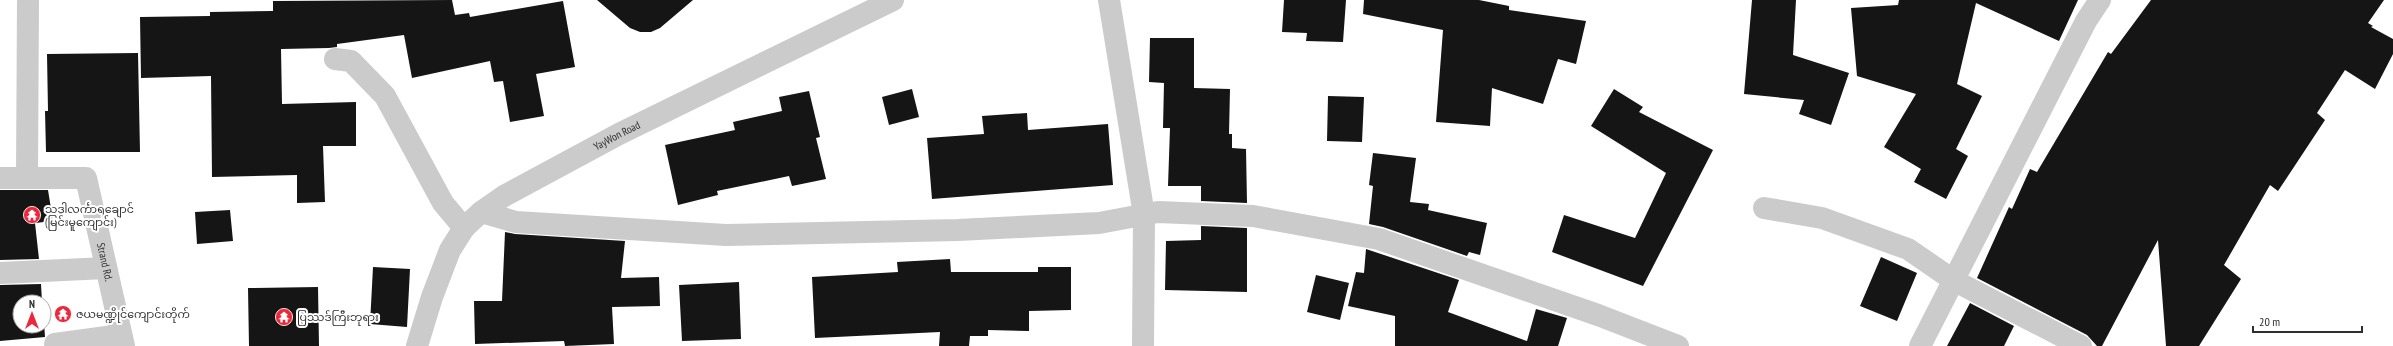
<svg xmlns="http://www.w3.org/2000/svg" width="2393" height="346" viewBox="0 0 2393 346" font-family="'PT Sans Narrow','Noto Sans Myanmar',sans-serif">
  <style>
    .building { fill: #151515 }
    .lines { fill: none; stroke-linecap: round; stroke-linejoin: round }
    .minor { stroke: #cbcbcb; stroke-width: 22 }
    .labels { text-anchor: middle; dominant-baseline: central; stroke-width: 4; stroke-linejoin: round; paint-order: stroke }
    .street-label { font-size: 11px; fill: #2e2e2e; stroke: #fff }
    .poi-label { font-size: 11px; fill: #2e2e2e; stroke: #fff; text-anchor: start }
  </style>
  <rect width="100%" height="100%" fill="#fff"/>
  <!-- building -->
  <path class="building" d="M452,0L455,15L469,13L470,17L563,1L575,67L536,74L544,116L510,122L503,81L494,82L490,61L412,78L404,35L337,44V47L329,48L281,49L282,104L356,102V146H323L325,202L297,203V175L212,177L211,76L141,78L140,17L210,16V12L273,11V1Z
    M597,0H693L660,28L651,32H640L630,28Z
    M1284,0H1346L1343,42L1306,41L1307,33L1282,32Z
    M1364,0H1479L1509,6V10L1586,21L1576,64L1558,59L1543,104L1492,88L1490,126L1436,122L1443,30L1363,14Z
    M1752,0H1796L1793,55L1849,73L1831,125L1799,114L1804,100L1744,94Z
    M1899,0H2078L2059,41L1976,3L1957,84L1982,96L1956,149L1968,156L1946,199L1914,182L1921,169L1884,147L1916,94L1857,76L1851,8L1898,5Z
    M2151,0H2384L2368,23L2373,26L2371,27L2393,39V54L2375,89L2345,70L2317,113L2325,120L2278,191L2270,185L2224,265L2241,279L2199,346H2166L2158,240L2102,346H2097L2087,335L1977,278L2009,207L2012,209L2030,169L2037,172L2108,52L2111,54Z
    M1150,38H1194V88L1230,89L1229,134H1232V148L1246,149L1247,203L1201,201V186H1168L1170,128H1163L1164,83L1149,82Z
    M138,53L140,152H46L45,111H48L47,54Z
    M912,89L919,117L889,125L882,97Z
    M1614,89L1643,107L1639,112L1713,150L1643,286L1552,252L1564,215L1635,238L1666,173L1591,126Z
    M809,91L820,137L816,138L826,179L792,186L789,176L717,191L718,195L678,205L665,145L735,130L733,122L782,111L779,97Z
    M1328,96L1364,97L1362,142L1327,141Z
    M1027,113L1028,130L1108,124L1113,185L932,199L927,138L984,134L982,116Z
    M1373,153L1416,158L1410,202L1429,204L1428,210L1487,223L1480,255L1469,252L1467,256L1383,227L1369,224L1373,186L1369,185Z
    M0,190H48L53,221L35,223L39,259L0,260Z
    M230,210L233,241L197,244L195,212Z
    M1201,226L1247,228V292L1165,290L1166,241L1201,240Z
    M505,232L515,234L625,241L621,278L659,277L660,306L612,307L614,344L565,346L564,341L475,344L474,301H502Z
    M1366,249L1459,280L1448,312L1527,341L1536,309L1567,318L1558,346H1395V316L1348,306L1356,272L1364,273Z
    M1881,257L1917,273L1897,321L1860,306Z
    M950,259L951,272H1038V267H1071V310L1029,311V331L988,330V336H970L969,346H939L940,332L815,338L812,277L898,272L897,262Z
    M373,267L410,269L407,327L370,324Z
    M1316,275L1349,283L1340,320L1307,312Z
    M739,282L741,339L682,341L679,285Z
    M41,284L42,302H20V326H44V322L45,337L0,341V285Z
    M318,287L319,346H249L248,288Z
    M1970,303L2014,326L2004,346H1947Z"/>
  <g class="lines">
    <!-- minor -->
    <g class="minor">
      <path d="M1109,0L1144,215L1143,346"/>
      <path d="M335,59L351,61L385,96L443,203L464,228"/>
      <path id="s1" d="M0,178H86L124,346"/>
      <path d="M27,178L28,0"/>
      <path d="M1764,208L1822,218L1908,249L1953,280L2081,346"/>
      <path d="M481,212L516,222L726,235L958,230L1099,223L1158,212L1253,216L1379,239L1598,315L1678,346"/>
      <path d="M0,273L106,268"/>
      <path d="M55,344L121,335"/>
      <path id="s2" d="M417,346L432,297L450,250L464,228L481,212L504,196L619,134L893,0"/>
      <path d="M1920,346L2086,21L2100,0"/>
    </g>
  </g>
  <!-- icons -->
  <defs>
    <g id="temple-disc" transform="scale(0.9)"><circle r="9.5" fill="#ee2639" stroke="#fff"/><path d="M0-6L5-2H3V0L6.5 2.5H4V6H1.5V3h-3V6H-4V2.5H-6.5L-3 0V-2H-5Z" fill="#fff"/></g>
  </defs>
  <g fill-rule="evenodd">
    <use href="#temple-disc" x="32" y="215"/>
    <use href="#temple-disc" x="63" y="314"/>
    <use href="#temple-disc" x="284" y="317"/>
  </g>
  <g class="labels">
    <!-- street labels -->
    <g class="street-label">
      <text stroke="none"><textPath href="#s2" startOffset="307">YayWon Road</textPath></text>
      <text stroke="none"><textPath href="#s1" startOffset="172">Strand Rd.</textPath></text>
    </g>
    <!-- poi labels -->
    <g class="poi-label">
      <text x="45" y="209">သဒ္ဓါလင်္ကာရချောင်<tspan x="45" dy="13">(မြင်းမူကျောင်း)</tspan></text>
      <text x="76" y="314">ဇယမဏ္ဍိုင်ကျောင်းတိုက်</text>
      <text x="297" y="317">ပြဿဒ်ကြီးဘုရား</text>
    </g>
  </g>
  <!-- north arrow -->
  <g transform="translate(32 314)"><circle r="19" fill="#ffffff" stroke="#ababab"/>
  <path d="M0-3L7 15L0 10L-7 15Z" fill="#ee2639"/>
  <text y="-6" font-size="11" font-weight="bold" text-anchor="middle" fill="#2e2e2e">N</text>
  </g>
  <!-- scale -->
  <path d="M2253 326v6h109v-6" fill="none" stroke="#2e2e2e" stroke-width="2"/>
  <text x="2259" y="326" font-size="12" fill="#2e2e2e" stroke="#ffffff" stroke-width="3" paint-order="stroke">20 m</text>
</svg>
